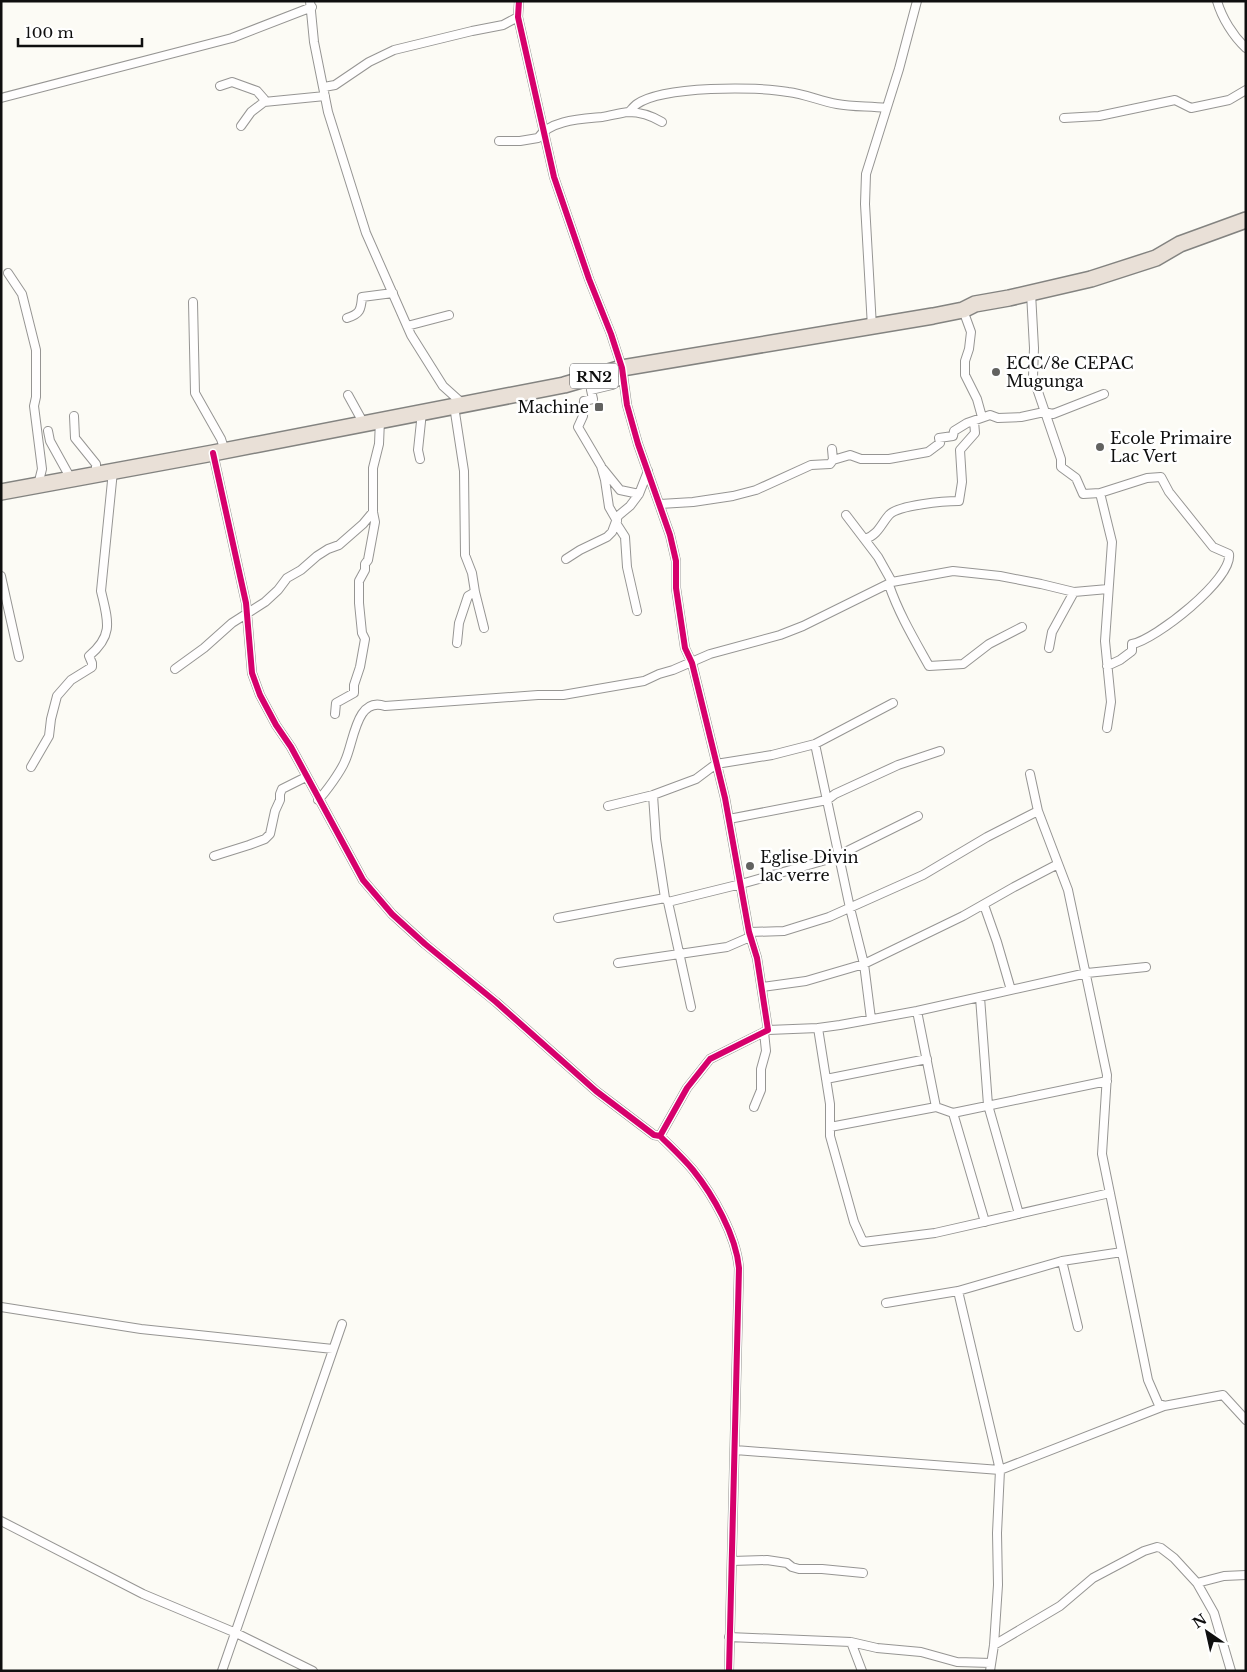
<svg xmlns="http://www.w3.org/2000/svg" width="1247" height="1672" viewBox="0 0 1247 1672" font-family="'Libre Baskerville',serif">
  <style>
    .lines { fill: none; stroke-linecap: round; stroke-linejoin: round }
    .street-casing { stroke: #969593; stroke-width: 10 }
    .highway-casing { stroke: #838380; stroke-width: 18 }
    .street { stroke: #fffefe; stroke-width: 8 }
    .highway { stroke: #e9e0d7; stroke-width: 15 }
    .cycleway-casing { stroke: #fff; stroke-width: 9 }
    .cycleway { stroke: #d6006c; stroke-width: 6 }
    .poi-dot { fill: #626260; stroke: #fff; stroke-width: 2 }
    .labels { text-anchor: middle; dominant-baseline: central; stroke-width: 5; stroke-linejoin: round; paint-order: stroke }
    .shield { fill: #fff; stroke: #575757; stroke-width: 1 }
    .shield-label { font-size: 15px; font-weight: bold; fill: #0f0f0f }
    .poi-label { font-size: 16px; fill: #0f0f0f; stroke: #fff; text-anchor: start }
  </style>
  <rect width="100%" height="100%" fill="#fcfbf5"/>
  <g class="lines">
    <!-- street casing -->
    <g class="street-casing">
      <path id="street" d="M310,1L314,42L328,112L366,233L411,335L443,386L463,404
        M519,1L518,17L554,177L589,279L611,334L622,368L627,405L638,444L670,535L676,561V588L685,648L692,663L725,798L749,932L757,958L768,1030L710,1059L687,1088L660,1136
        M1217,1C1222,18 1233,36 1246,48
        M220,86L232,82L257,91L264,99V102
        M324,87L335,85L369,62L394,50L472,31L503,25L518,17
        M1,98L232,38L312,7
        M629,112C631,110 634,106 637,104C663,86 757,86 788,92C805,94 820,101 837,104C853,107 870,106 886,108
        M1064,118L1099,116L1175,100L1191,108L1229,100L1246,90
        M241,126L251,112L264,102L325,96
        M499,141H520L538,138C550,120 581,119 602,117C610,116 619,113 628,112C640,112 652,116 662,122
        M8,273L22,294L36,350V397L34,406L42,469L38,485
        M1031,293L1034,348L1033,377L1061,459V467L1076,478L1083,494L1100,493L1112,542L1105,641L1111,702L1107,728
        M193,302L195,393L221,439L225,451
        M963,310L971,332L969,349L965,361V375L977,399L982,417
        M347,318C360,314 361,310 362,297L393,293
        M407,326L449,315
        M872,327L865,204L866,174L899,69L917,1
        M348,395L364,424
        M454,406L464,471L465,555L472,573L475,592L484,628
        M74,416L75,438L96,464V474
        M48,431L50,441L71,479
        M213,453L246,603L252,673L260,695L276,725L291,747L363,880L392,914L425,944L496,1002L596,1091L654,1135L660,1136C671,1147 683,1158 693,1170C713,1195 736,1235 739,1268L729,1671
        M420,459L418,450L422,412
        M833,460L850,455L861,459H889L928,452L940,443L939,438L953,436L954,431L967,423L990,415L998,418L1021,417L1044,412L1053,414L1104,394
        M603,469L620,490L639,494
        M1100,493L1147,478L1161,477L1169,492L1213,547L1229,554C1233,579 1155,640 1132,644V651L1120,660L1107,666
        M660,504L693,502L733,496L756,490L811,465L830,464L833,460L832,449
        M846,515L878,557L892,582
        M617,521L609,507L605,480L601,466L578,427L583,416L584,401L593,399L591,390L612,385L623,378
        M616,523L625,537L627,567L637,611
        M865,539C878,535 881,524 889,515C898,505 945,501 959,501L962,482L960,450L975,433L974,421
        M566,559L580,550L607,537L612,532L618,516L630,506L639,494L648,471
        M1,576L19,657
        M889,585C899,614 914,639 929,666L963,664L989,644L1022,627
        M457,643L459,623L468,596L475,592
        M1049,648L1052,632L1074,592
        M175,669L204,648L232,623L265,602L278,590L287,578L301,570L317,556L328,549L339,545L363,524L373,512
        M335,714L336,703L354,693V685L360,667L365,639L362,633L359,603V581L365,570V564L368,560L375,522L373,512V468L379,444L380,420
        M815,744L850,908L864,964L871,1019
        M31,767L49,736L51,719L57,696L71,680L92,667V663L89,656C114,635 108,621 101,591L113,471
        M1030,774L1038,811L1068,890L1107,1075L1102,1154L1148,1380L1158,1403L1164,1406L1223,1395L1246,1420
        M653,795L656,839L665,898L668,902L741,884L833,858L918,816
        M318,800C326,792 341,771 345,761C354,742 356,696 385,706L538,695H563L644,681L659,674L673,670L710,654L780,635L803,626L892,582L953,571L1000,576L1041,584L1074,592L1108,589
        M608,806L653,795L696,779L716,764L772,755L815,744L893,703
        M729,819L827,800L835,794L898,765L940,751
        M214,856L249,845L265,839L270,834L275,811L280,800V794L282,789L306,777
        M668,902L691,1007
        M984,905L997,942L1011,990
        M558,918L665,898
        M749,932L784,931L829,917L923,875L987,837L1038,811
        M618,963L727,947L750,937
        M762,987L806,981L864,964L963,916L1014,887L1058,864
        M980,997L988,1105L1019,1214
        M917,1011L936,1107L953,1113L985,1222
        M818,1028L830,1104V1136L854,1222L863,1242L935,1233L1110,1193
        M768,1030L818,1028L840,1025L917,1011L1087,973L1146,967
        M826,1079L927,1059
        M754,1107L761,1090V1069L766,1051L764,1032
        M953,1113L1107,1081
        M830,1127L936,1107
        M1062,1261L1078,1327
        M958,1291L1000,1470L997,1533L998,1585L994,1645L990,1671
        M886,1303L958,1291L1062,1261L1122,1252
        M1,1307L141,1329L333,1349
        M735,1450L1000,1470L1164,1406
        M1,1521L143,1594L236,1633L313,1671
        M732,1561L767,1560L787,1563L792,1567L799,1569H822L863,1573
        M1197,1583L1214,1613L1231,1671
        M729,1637L851,1642L877,1648L921,1652L957,1662L991,1663
        M851,1642L862,1671
        M994,1645L1060,1606L1093,1578L1144,1551L1157,1547L1161,1548L1174,1558L1197,1583L1224,1576L1246,1575
        M222,1671L342,1324"/>
    </g>
    <!-- highway casing -->
    <g class="highway-casing">
      <path id="highway" d="M1,492L213,453L564,385L622,368L933,316L963,310L975,304L1009,298L1091,279L1156,258L1180,244L1246,220"/>
    </g>
    <!-- street -->
    <use href="#street" class="street"/>
    <!-- highway -->
    <use href="#highway" class="highway"/>
    <!-- cycleway casing -->
    <g class="cycleway-casing">
      <path id="cycleway" d="M519,1L518,17L554,177L589,279L611,334L622,368L627,405L638,444L670,535L676,561V588L685,648L692,663L725,798L749,932L757,958L768,1030L710,1059L687,1088L660,1136
        M213,453L246,603L252,673L260,695L276,725L291,747L363,880L392,914L425,944L496,1002L596,1091L654,1135L660,1136C671,1147 683,1158 693,1170C713,1195 736,1235 739,1268L729,1671"/>
    </g>
    <!-- cycleway -->
    <use href="#cycleway" class="cycleway"/>
  </g>
  <!-- markers -->
  <g class="poi-dot">
    <circle cx="996" cy="372" r="5"/>
    <rect x="594" y="402" width="10" height="10" rx="2.5"/>
    <circle cx="1100" cy="447" r="5"/>
    <circle cx="750" cy="866" r="5"/>
  </g>
  <g class="labels">
    <!-- shield labels -->
    <rect class="shield" x="570" y="363.5" width="48" height="25" rx="4"/>
    <g class="shield-label">
      <text x="594" y="376">RN2</text>
    </g>
    <!-- poi labels -->
    <g class="poi-label">
      <text x="1006" y="363">ECC/8e CEPAC<tspan x="1006" dy="18">Mugunga</tspan></text>
      <text x="589" y="407" text-anchor="end">Machine</text>
      <text x="1110" y="438">Ecole Primaire<tspan x="1110" dy="18">Lac Vert</tspan></text>
      <text x="760" y="857">Eglise Divin<tspan x="760" dy="18">lac verre</tspan></text>
    </g>
  </g>
  <!-- border -->
  <rect width="1247" height="1672" fill="none" stroke="#0f0f0f" stroke-width="5"/>
  <!-- north arrow -->
  <g transform="translate(1207 1632) rotate(326)" stroke="#ffffff" stroke-width="4" paint-order="stroke">
  <path d="M0-4L9 19L0 12L-9 19Z" fill="#0f0f0f"/>
  <text y="-8" font-size="14" font-weight="bold" text-anchor="middle" fill="#0f0f0f">N</text>
  </g>
  <!-- scale -->
  <path d="M18 38v8h124v-8" fill="none" stroke="#0f0f0f" stroke-width="2.5"/>
  <text x="25" y="38" font-size="15" fill="#0f0f0f" stroke="#ffffff" stroke-width="4" paint-order="stroke">100 m</text>
</svg>
